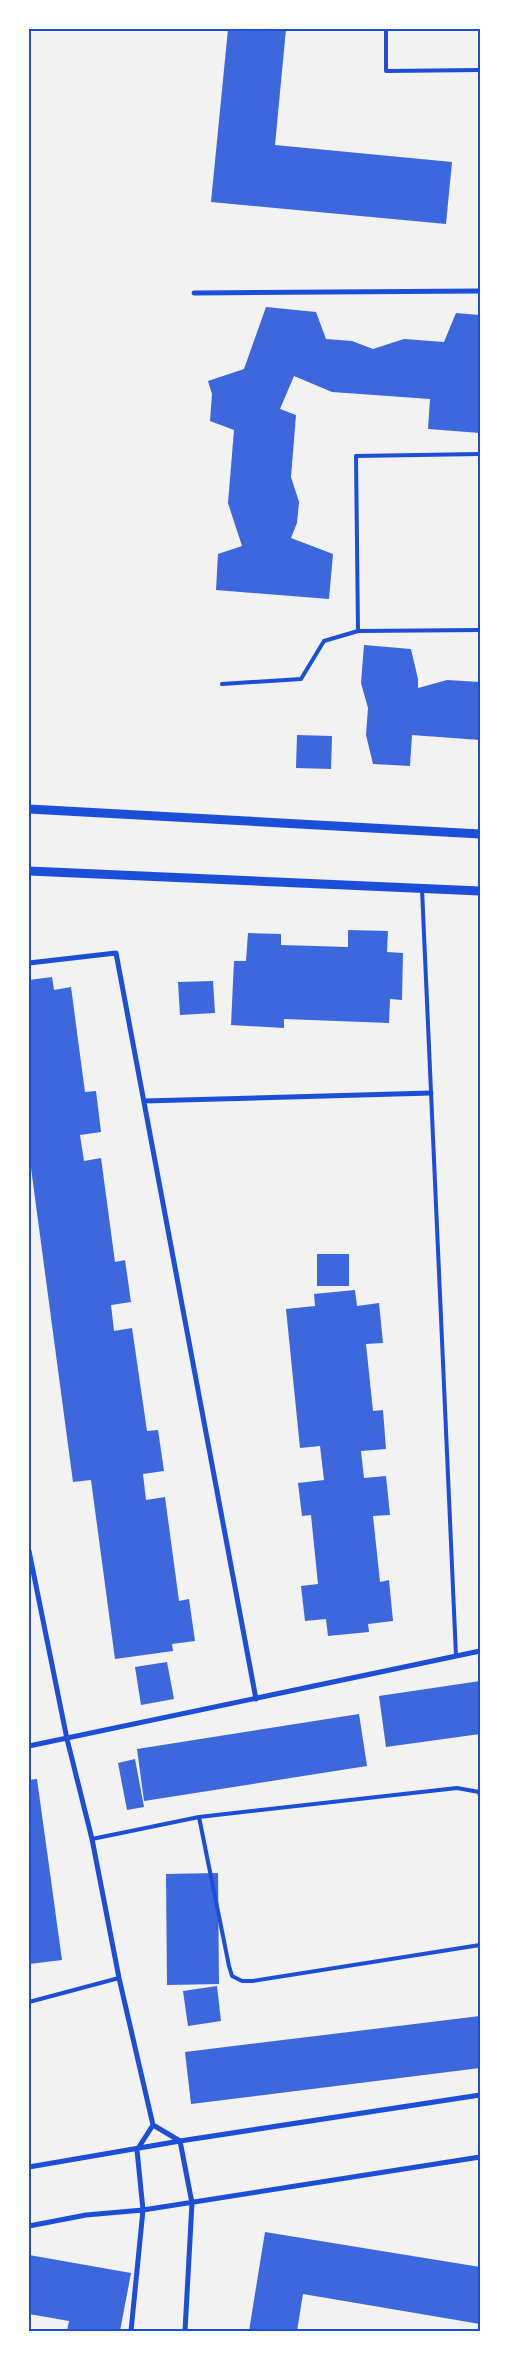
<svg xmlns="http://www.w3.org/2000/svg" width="509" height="2360" viewBox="0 0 509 2360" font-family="Arial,sans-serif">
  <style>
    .building { fill: #3d67dc }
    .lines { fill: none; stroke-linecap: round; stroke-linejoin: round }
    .service { stroke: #1d4ed8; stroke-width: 4 }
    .minor { stroke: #1d4ed8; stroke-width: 5 }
    .tertiary { stroke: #1d4ed8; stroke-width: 9 }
    .neatline { fill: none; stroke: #1d4ed8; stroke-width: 2 }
  </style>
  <rect width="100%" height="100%" fill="#f2f2f2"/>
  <!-- building -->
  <path class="building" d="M228,29H286L275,145L452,162L446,224L211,202Z
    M266,307L316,312L326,339L352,341L373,349L404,339L444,342L456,313L480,315V433L428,429L430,399L332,392L294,376L280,409L296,415L291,477L299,502L297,523L291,538L333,554L329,599L216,590L218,554L242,546L228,503L234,430L210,421L212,394L208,381L244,369Z
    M364,645L411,649L418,679V688L447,680L480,682V740L412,735L410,766L373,764L366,735L368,708L361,683Z
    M297,735L332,736L331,769L296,768Z
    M348,930L388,931L387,952L403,953L402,1000L390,999L389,1023L284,1019V1028L231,1025L234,961H246L248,933L281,934V945L348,947Z
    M52,977L54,990L71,987L85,1092L96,1091L101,1132L80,1135L84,1161L101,1158L115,1262L125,1260L131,1302L111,1305L114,1331L132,1328L147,1431L158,1430L164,1471L143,1474L146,1500L165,1497L179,1601L189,1599L195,1641L172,1644L173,1651L115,1659L91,1480L73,1482L29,1153V980Z
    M213,981L215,1013L180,1015L178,982Z
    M317,1254H349V1286H317Z
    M355,1290L357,1306L379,1303L383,1343L366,1344L373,1411L383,1410L386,1449L361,1451L364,1478L386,1476L390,1515L373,1516L380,1582L389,1580L393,1621L368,1624L369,1632L328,1636L326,1619L305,1621L301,1586L318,1584L311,1515L302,1516L298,1483L324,1480L320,1446L300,1448L286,1309L315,1306L314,1294Z
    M167,1662L174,1699L141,1705L135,1667Z
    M480,1681V1734L386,1747L379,1696Z
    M359,1714L367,1766L144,1801L137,1749Z
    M135,1759L144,1807L127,1810L118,1763Z
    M37,1779L62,1960L29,1964V1780Z
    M218,1873L219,1984L167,1985L166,1874Z
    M217,1986L221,2021L188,2026L183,1991Z
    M480,2016V2068L191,2104L185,2052Z
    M265,2232L480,2267V2324L303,2294L297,2331H249Z
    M29,2255L131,2273L120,2331H67L69,2321L29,2314Z"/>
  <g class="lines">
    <!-- service -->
    <path class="service" d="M386,29V71L480,70
      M480,454L356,456L358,631L480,630
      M222,684L301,679L324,641L358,631
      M422,889L456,1656
      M199,1817L229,1966L232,1976L242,1981H253L480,1945
      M92,1839L199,1817L457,1788L479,1792L480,1796
      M29,2002L119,1978"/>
    <!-- minor -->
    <path class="minor" d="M194,293L480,291
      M29,963L116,953L256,1699
      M144,1101L431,1093
      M29,1551L67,1739L92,1839L119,1978L153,2125L137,2150L143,2210L131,2331
      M29,1746L480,1651
      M153,2125L180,2141L192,2203L185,2331
      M29,2167L180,2141L480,2095
      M29,2226L86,2215L143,2210L480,2157"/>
    <!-- tertiary -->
    <path class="tertiary" d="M29,809L480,834
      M29,871L480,891"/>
  </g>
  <!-- border -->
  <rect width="509" height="2360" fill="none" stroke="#ffffff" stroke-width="60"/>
  <rect x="30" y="30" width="449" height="2300" class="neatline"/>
</svg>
